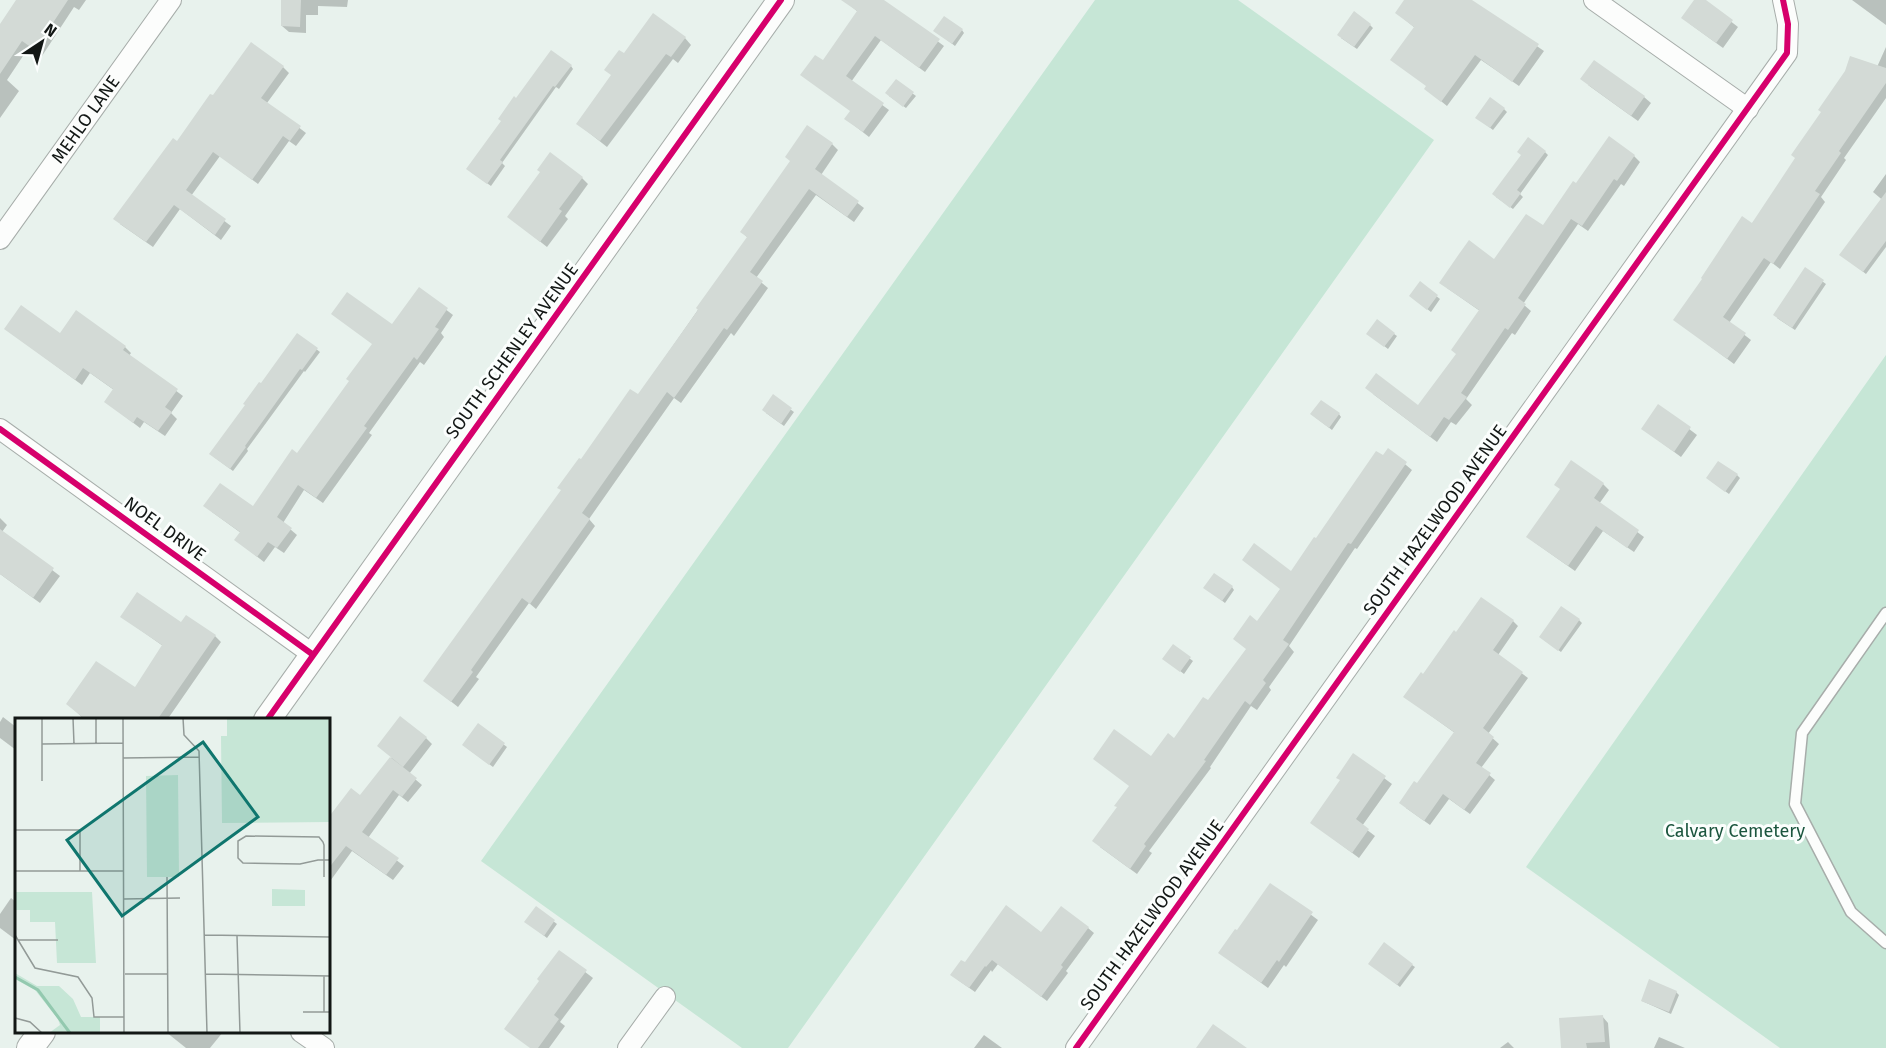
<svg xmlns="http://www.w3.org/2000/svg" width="1886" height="1048" viewBox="0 0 1886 1048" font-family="'Fira Sans',sans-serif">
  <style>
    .green { fill: #c6e6d6 }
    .shadow { fill: #0003 }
    .building { fill: #d3dad6 }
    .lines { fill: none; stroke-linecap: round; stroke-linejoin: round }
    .service-casing { stroke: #a7adaa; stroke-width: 13 }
    .minor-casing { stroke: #a7adaa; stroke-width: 22 }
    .tertiary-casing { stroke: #a7adaa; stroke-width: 28 }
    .service { stroke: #fcfdfc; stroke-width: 10 }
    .minor { stroke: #fcfdfc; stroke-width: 20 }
    .tertiary { stroke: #fcfdfc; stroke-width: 26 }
    .cycleway-casing { stroke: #fbfefd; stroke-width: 10 }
    .cycleway { stroke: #d6006c; stroke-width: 6 }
    .labels { text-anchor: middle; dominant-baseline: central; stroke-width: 6; stroke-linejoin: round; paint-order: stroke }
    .street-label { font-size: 18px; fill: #121715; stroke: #fbfefd }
    .park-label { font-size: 18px; fill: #1b553e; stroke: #fbfefd }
    .inset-river { fill: none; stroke: #93c9af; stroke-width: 3 }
    .inset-road { fill: none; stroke: #929a97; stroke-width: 1.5 }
    .view { fill: #0f766e; fill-opacity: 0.15; stroke: #0f766e; stroke-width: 3 }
    .inset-edge { fill: none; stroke: #121715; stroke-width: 3 }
  </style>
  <rect width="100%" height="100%" fill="#e8f2ed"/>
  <!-- green -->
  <path class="green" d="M1095,0H1238L1434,140L788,1048H742L481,861Z
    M1886,355V1048H1780L1526,867Z"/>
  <!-- shadow -->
  <path class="shadow" d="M18,0H86L79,10L74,7L42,56L29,47L7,80L19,91L0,118V27Z
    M283,0H348L347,7L318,6V15H306V33L289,32L282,26Z
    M855,0H882L944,46L925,72L881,40L851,82L889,110L869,137L846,119L852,112L823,63L858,12L851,6Z
    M1406,0H1470L1544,51L1519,86L1481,60L1447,106L1426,89L1428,87L1415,28L1397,13Z
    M1696,0H1703L1738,27L1723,48L1690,24Z
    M1852,0H1886V25Z
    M1370,25L1373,28L1357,49L1341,38Z
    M962,30L964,33L955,46L938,33Z
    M685,38L691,45L678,63L673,59L607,147L578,124L612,76L624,55Z
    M1886,47V98L1844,158L1846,160L1821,197L1825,202L1780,269L1771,262L1729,323L1751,340L1734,364L1675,320L1877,67Z
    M571,66L573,69L559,89L556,87L502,163L505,166L491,186L471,172L517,100Z
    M283,67L289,73L267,103L306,133L296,146L289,141L258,184L220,156L191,196L231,226L221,240L180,209L153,247L120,224L177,143L213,98Z
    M896,81L916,96L906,108L889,96Z
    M1588,85L1644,97L1651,103L1638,121Z
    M1504,109L1507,112L1493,130L1480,120Z
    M832,144L838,150L821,175L864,208L854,222L816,195L756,278L768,288L734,336L731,333L681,403L674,398L589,519L595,526L536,609L529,603L476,677L479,679L458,707L425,681L562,491L581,461L638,396L748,238L742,232Z
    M1545,152L1548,155L1520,194L1523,197L1513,209L1496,197Z
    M1634,156L1640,162L1624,186L1621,184L1588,231L1578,224L1523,304L1531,311L1515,335L1512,333L1466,399L1472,405L1456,425L1451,422L1437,442L1373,394L1418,407L1457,354L1480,311L1447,288L1495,261L1544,228L1577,186Z
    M541,172L582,178L588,184L565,216L568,219L547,247L509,217Z
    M1886,174V203L1873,192Z
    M1886,238V247L1866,274L1844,257Z
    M1805,269L1826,284L1795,330L1777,318Z
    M1420,283L1440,299L1431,312L1414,299Z
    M419,289L453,315L441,333L444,337L424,365L420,362L369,433L372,435L323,503L304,490L283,523L297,535L284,553L275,547L264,562L236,540L241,533L212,512L253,508L297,455Z
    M6,329L60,335L125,347L131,353L129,356L183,396L171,413L177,419L165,436L144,422L140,428L106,402L114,390L90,373L82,385Z
    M1394,334L1397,336L1388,349L1371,336Z
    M298,335L320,352L305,372L304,371L247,449L248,451L233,471L214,457Z
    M773,397L794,412L784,426L766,413Z
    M1659,406L1697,435L1681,457L1643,429Z
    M1339,414L1341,417L1332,430L1315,417Z
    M1388,450L1412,470L1357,549L1355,548L1289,646L1294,652L1269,687L1271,690L1257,710L1251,706L1210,767L1211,768L1149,851L1152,853L1137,874L1100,847L1151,758L1175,740L1208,702L1247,650L1258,623L1291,573Z
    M1737,475L1740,478L1729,494L1711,481Z
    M1603,484L1609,490L1599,504L1644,537L1634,552L1603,531L1575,571L1534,542Z
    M0,518L7,525L2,532L60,576L40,603L0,574Z
    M1232,587L1234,590L1225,603L1208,590Z
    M122,617L182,624L215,636L221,642L167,720H85L68,704L135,689L163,646Z
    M1579,620L1582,623L1561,652L1544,640Z
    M1513,621L1518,626L1498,655L1528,678L1488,734L1499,744L1481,768L1495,780L1470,814L1449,799L1430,825L1406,808L1418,785L1455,733L1405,697L1456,634Z
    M1173,646L1193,661L1184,674L1167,661Z
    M3,717L16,727V750L0,738V722Z
    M478,725L507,747L493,767L467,748Z
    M426,738L432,744L409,774L422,785L408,802L399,795L368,838L404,866L393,880L352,851L328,884V821L360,797L392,757Z
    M1353,755L1392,784L1362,826L1375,836L1359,858L1312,823L1341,781Z
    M1271,885L1318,920L1286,967L1284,965L1268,988L1220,953L1238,932Z
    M11,898L16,902V940L0,928V914Z
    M536,908L557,924L547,938L529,924Z
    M1088,928L1094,933L1066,971L1068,973L1047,1001L998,964L992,972L991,970L975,992L958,980L965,964L1042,935Z
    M559,952L593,978L560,1022L565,1026L549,1048H530L541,981Z
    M1412,965L1415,967L1400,987L1373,966Z
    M1676,992L1679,995L1671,1014L1642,1001Z
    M1602,1016L1608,1023L1610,1048H1562Z
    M166,1032H223L210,1048H186Z
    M984,1035L1002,1048H974Z
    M1659,1037L1685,1048H1654Z
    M1508,1042L1514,1048H1500Z"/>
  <!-- building -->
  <path class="building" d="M16,0H68L35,50L22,41L0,74V24Z
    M281,0H301L300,27L281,26Z
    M841,0H884L940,39L919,68L875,36L846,76L884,103L863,132L844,119L850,111L800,75L815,55L823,60L857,11Z
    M1404,0H1472L1539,44L1512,82L1475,55L1441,102L1424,89L1426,86L1390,60L1414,27L1395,13Z
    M1694,0H1706L1733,20L1716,43L1681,18Z
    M1354,11L1371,24L1354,47L1337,35Z
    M653,13L686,37L671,57L666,54L600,141L576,124L611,75L604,70L619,50L624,53Z
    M944,16L963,29L952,44L933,31Z
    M251,42L284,66L261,98L301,126L290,141L283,136L252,180L213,152L186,190L226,219L215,235L174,205L146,242L113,219L173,138L177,141L210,94L213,95Z
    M551,50L572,65L555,87L553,86L500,160L503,162L487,184L466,169L501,121L498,119L514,96L516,98Z
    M1850,56L1886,68V83L1839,151L1841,153L1815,191L1820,194L1773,264L1764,258L1723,317L1746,333L1727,359L1673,320L1702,279L1701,278L1742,216L1752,223L1795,158L1791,155L1821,112L1818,110L1845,71Z
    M1594,60L1645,96L1631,116L1580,79Z
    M896,79L914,92L903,107L885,93Z
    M1490,97L1505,108L1490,128L1475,118Z
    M807,125L833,143L815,169L859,201L847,217L809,189L750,272L763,281L727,330L724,328L674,398L667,392L582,513L590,519L530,604L522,598L471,670L473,672L451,702L423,681L561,490L557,488L579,458L581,459L630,389L638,394L698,310L696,308L747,237L740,232L790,161L785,157Z
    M1609,136L1635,155L1617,181L1614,179L1582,226L1571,219L1518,298L1526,304L1508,330L1505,328L1461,393L1467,397L1449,420L1444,417L1430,437L1365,388L1376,373L1418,405L1456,354L1451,350L1479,310L1439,283L1459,254L1469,240L1494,259L1526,214L1543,225L1573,181L1576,183Z
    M1528,137L1546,151L1517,190L1521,193L1510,208L1492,194L1521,155L1517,152Z
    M550,152L583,177L559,209L562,211L540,242L507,217L540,172L537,170Z
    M1886,192V241L1863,272L1839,255Z
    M1805,267L1824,280L1792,328L1773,315Z
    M1420,281L1438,295L1427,310L1409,296Z
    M419,287L448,308L435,327L439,329L417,360L414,357L364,426L367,428L316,498L298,485L277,517L292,528L277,548L268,542L257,557L234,540L240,532L203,506L220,483L253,506L292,449L297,453L349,381L346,379L372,344L331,314L347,292L392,324Z
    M21,305L60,333L76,310L126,346L123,350L178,389L165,407L172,412L158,431L137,417L133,423L104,402L113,389L83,368L75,380L4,329Z
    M1377,319L1395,333L1384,347L1366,334Z
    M297,333L318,348L302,370L300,369L245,446L246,447L230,469L209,454L245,405L243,404L259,382L261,383Z
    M773,394L792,408L781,424L762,410Z
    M1321,400L1340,413L1329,428L1310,414Z
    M1658,404L1691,427L1674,452L1641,429Z
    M1388,448L1407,462L1351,544L1348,543L1283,640L1289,644L1263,680L1266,683L1250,705L1245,701L1204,760L1206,761L1144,844L1146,846L1130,869L1092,841L1117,807L1114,806L1129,786L1093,759L1114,729L1151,756L1168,733L1174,738L1203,697L1208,700L1246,649L1233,639L1250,615L1257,621L1280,589L1242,560L1254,543L1291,571L1314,537L1316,538L1376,451L1383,455Z
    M1571,460L1604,483L1594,498L1639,530L1627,548L1596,526L1568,566L1526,537L1560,489L1554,485Z
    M1718,461L1738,474L1725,492L1706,478Z
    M0,529L54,568L33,598L0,574Z
    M1214,573L1233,586L1222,601L1203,588Z
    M137,592L181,622L186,615L216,635L157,720H86L66,704L96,661L135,687L162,645L120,617Z
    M1481,597L1514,620L1493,650L1523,672L1483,728L1494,737L1476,763L1491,773L1464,810L1443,794L1424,821L1399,803L1414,781L1417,783L1454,732L1403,697L1421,672L1423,674L1454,630L1456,632Z
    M1561,606L1580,619L1558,651L1539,637Z
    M1173,644L1191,657L1180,672L1162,659Z
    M400,716L427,737L403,767L377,746Z
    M478,723L505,743L489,765L462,745Z
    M1353,753L1386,776L1356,819L1369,829L1352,853L1310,823L1340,780L1336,778Z
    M390,757L417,778L402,797L393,790L362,832L399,858L386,875L346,846L328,869V818L351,788L360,795Z
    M1270,883L1313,912L1279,962L1277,960L1261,983L1218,953L1235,929L1237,930Z
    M1006,905L1041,932L1061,906L1089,927L1061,965L1063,967L1041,997L992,960L986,967L985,966L969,988L950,975L961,960L965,962Z
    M536,906L555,920L544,936L524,922Z
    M1384,942L1413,964L1397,985L1368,964Z
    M559,950L587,970L554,1015L559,1019L538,1048H530L504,1029L539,981L537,979Z
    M1649,979L1677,991L1669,1012L1641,1001Z
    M1603,1015L1605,1042L1586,1043L1587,1048H1561L1559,1018Z
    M1213,1024L1247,1048H1196Z"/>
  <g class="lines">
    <!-- service casing -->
    <g class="service-casing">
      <path id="service" d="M1886,613L1802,733L1795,804L1851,912L1886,943"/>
    </g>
    <!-- minor casing -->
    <g class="minor-casing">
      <g id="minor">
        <path d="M1594,0L1748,109"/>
        <path id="s1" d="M0,239L171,0"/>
        <path d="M0,429L312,654"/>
        <path d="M301,1032L324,1048"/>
        <path d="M628,1048L665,997"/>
        <path d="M1076,1048L1787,53L1788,24L1783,0"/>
      </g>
    </g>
    <!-- tertiary casing -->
    <g class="tertiary-casing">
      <path id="tertiary" d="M267,720L781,0
        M30,1048L42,1032"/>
    </g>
    <!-- service -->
    <use href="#service" class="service"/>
    <!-- minor -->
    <use href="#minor" class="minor"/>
    <!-- tertiary -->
    <use href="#tertiary" class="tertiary"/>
    <!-- cycleway casing -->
    <g class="cycleway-casing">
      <path id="cycleway" d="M0,429L312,654
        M267,720L781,0
        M1076,1048L1787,53L1788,24L1783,0"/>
    </g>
    <!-- cycleway -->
    <use href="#cycleway" class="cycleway"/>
  </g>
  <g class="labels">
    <!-- street labels -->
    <g class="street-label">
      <text stroke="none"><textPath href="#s1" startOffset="147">MEHLO LANE</textPath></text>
      <text transform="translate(512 351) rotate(-54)">SOUTH SCHENLEY AVENUE</text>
      <text transform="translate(1435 520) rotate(-54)">SOUTH HAZELWOOD AVENUE</text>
      <text transform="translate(165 529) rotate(36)">NOEL DRIVE</text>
      <text transform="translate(1152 915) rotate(-54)">SOUTH HAZELWOOD AVENUE</text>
    </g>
    <!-- park labels -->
    <g class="park-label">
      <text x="1735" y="831">Calvary Cemetery</text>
    </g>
  </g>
  <!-- overview -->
  <g transform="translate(15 718)">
    <rect width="315" height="315" fill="#e8f2ed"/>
    <path d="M212,0H315V104L207,105L206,18H212ZM163,57L164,159H132L131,58ZM257,171L290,172V188H257ZM0,174H77L81,245H42L40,204H15V192H0ZM0,255L22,268H44L58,281L66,299H85V315H34L45,307L43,301L20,272L0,261Z" fill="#c6e6d6"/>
    <path class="inset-river" d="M0,259L23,272L55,315"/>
    <path class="inset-road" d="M27,0V63M58,0L59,26M108,0L109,315M168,0L169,17L184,33L192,315M27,26L108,25M81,26V0M108,40L184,39M0,112H65V153M0,153H109M152,159L153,315M309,159V127L308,124L304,119L231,118L223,123V140L228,145L285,146L303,142H315M109,181L165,180M0,217L20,250L63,259L77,280L79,299H109M189,217L315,219M222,218L225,315M3,222H43M110,256H153M191,256L315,258M288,294H315M309,294V258M0,300L15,304L27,315"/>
    <path class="view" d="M188,24L243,99L107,198L52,122Z"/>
    <rect width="315" height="315" class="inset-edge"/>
  </g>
  <!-- north arrow -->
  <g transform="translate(42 42) rotate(36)" stroke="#fbfefd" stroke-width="4.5" paint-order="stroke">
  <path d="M0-4.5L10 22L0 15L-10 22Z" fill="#121715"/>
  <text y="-9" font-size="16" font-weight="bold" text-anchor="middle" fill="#121715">N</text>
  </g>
</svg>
